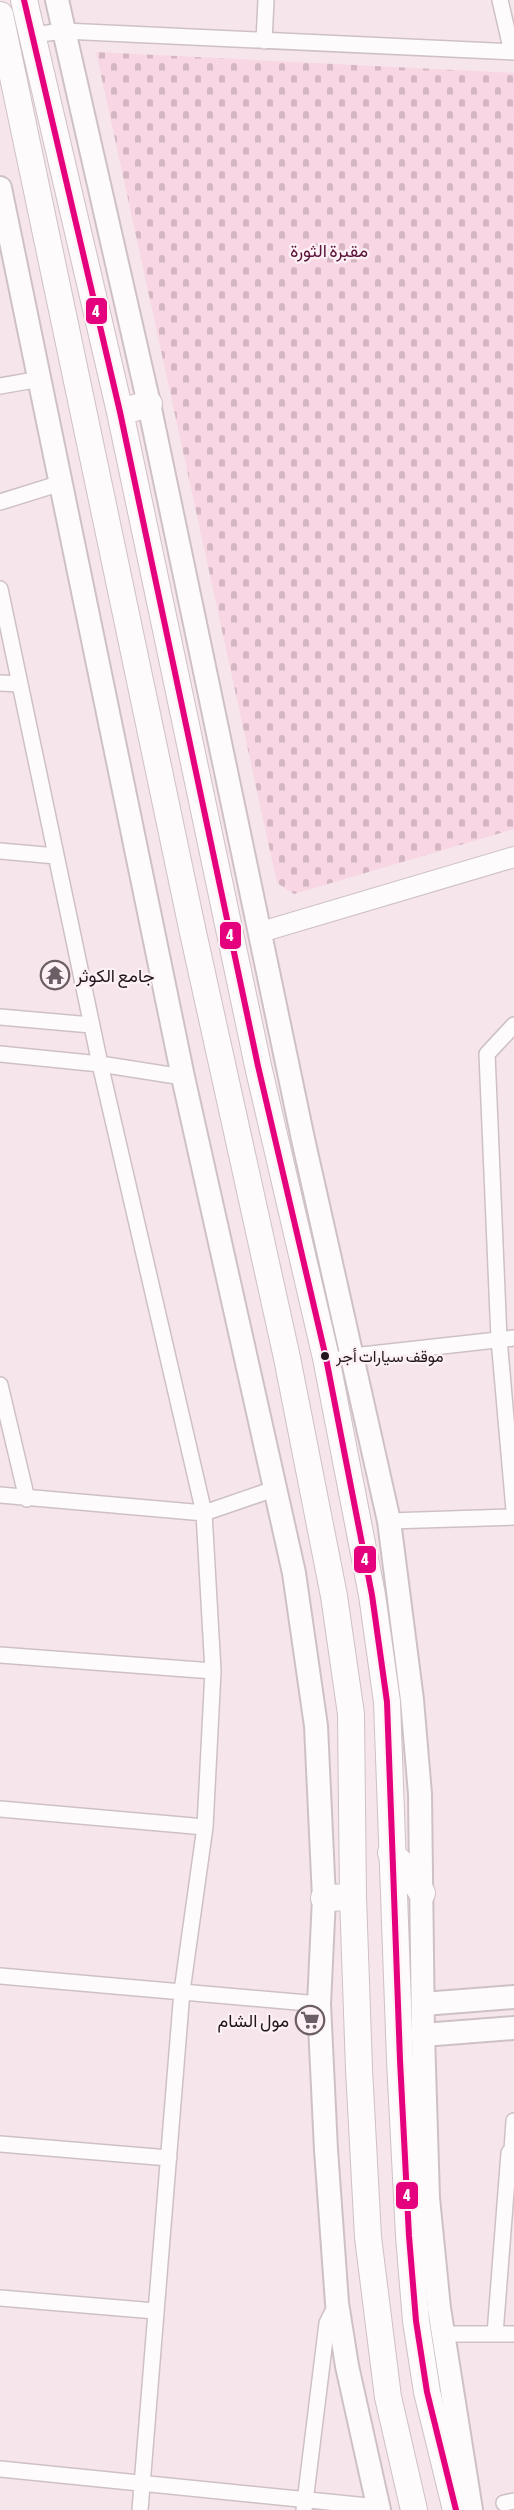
<svg xmlns="http://www.w3.org/2000/svg" width="514" height="2510" viewBox="0 0 514 2510" font-family="'Asap Condensed',Vazirmatn,sans-serif">
  <style>
    .cemetery { fill: url(#cemetery-stones) }
    .lines { fill: none; stroke-linecap: round; stroke-linejoin: round }
    .minor-casing { stroke: #cec1c6; stroke-width: 18 }
    .tertiary-casing { stroke: #cec1c6; stroke-width: 22 }
    .secondary-casing { stroke: #cec1c6; stroke-width: 26 }
    .trunk-casing { stroke: #cec1c6; stroke-width: 28 }
    .minor { stroke: #fefbfc; stroke-width: 15 }
    .tertiary { stroke: #fefbfc; stroke-width: 20 }
    .secondary { stroke: #fefbfc; stroke-width: 22 }
    .trunk { stroke: #fefbfc; stroke-width: 26 }
    .bus-1-casing { stroke: #fdf1f6; stroke-width: 10 }
    .bus-1 { stroke: #e5007d; stroke-width: 6 }
    .bus-dot { fill: #20161b; stroke: #fdf1f6; stroke-width: 2 }
    .labels { text-anchor: middle; dominant-baseline: central; stroke-width: 4.5; stroke-linejoin: round; paint-order: stroke }
    .bus-label { font-size: 16px; fill: #20161b; stroke: #fdf1f6; text-anchor: start }
    .park-label { font-size: 18px; fill: #5b133a; stroke: #fdf1f6 }
    .poi-label { font-size: 18px; fill: #20161b; stroke: #fdf1f6; text-anchor: start }
    .line-badge { stroke: #fdf1f6; stroke-width: 2 }
    .badge-label { font-size: 16px; text-anchor: middle; font-weight: bold; fill: #fff }
  </style>
  <defs>
    <pattern id="cemetery-stones" width="16" height="16" patternUnits="userSpaceOnUse" patternTransform="scale(1.5)"><rect width="16" height="16" fill="#f9d6e4"/><path d="M2 7V4a2 2 0 0 1 4 0v3zM10 15v-3a2 2 0 0 1 4 0v3z" fill="#d5b7c3"/></pattern>
  </defs>
  <rect width="100%" height="100%" fill="#f6e5eb"/>
  <!-- cemetery -->
  <path class="cemetery" d="M96,52L514,73V829L294,894L277,883Z"/>
  <g class="lines">
    <!-- minor casing -->
    <g class="minor-casing">
      <path id="minor" d="M500,0L512,52
        M32,35L64,31L514,52
        M264,41L266,0
        M0,386L40,379
        M0,502L61,483
        M0,589L100,1064L204,1513L213,1671L205,1827L182,1991L140,2510
        M0,683L20,684
        M0,851L56,856
        M0,1017L91,1025
        M514,1025L487,1054L499,1339L514,1510
        M0,1054L100,1064L183,1077
        M344,1357L514,1338
        M0,1385L27,1499
        M0,1495L204,1513L277,1488
        M389,1521L514,1517
        M0,1655L213,1671
        M0,1809L205,1827
        M0,1976L319,2004
        M0,2144L169,2158
        M512,2150L514,2121
        M0,2298L155,2311
        M443,2334H514
        M495,2334L509,2153L514,2150
        M0,2469L378,2507
        M504,2503L514,2501
        M304,2510L327,2323L337,2303"/>
    </g>
    <!-- tertiary casing -->
    <g class="tertiary-casing">
      <path id="tertiary" d="M261,932L514,857"/>
    </g>
    <!-- secondary casing -->
    <g class="secondary-casing">
      <path id="secondary" d="M57,0L149,404L303,1139L389,1521L412,1700L420,1794L423,2035L428,2198L439,2308L471,2510
        M0,188L183,1077L294,1573L316,1726L324,1898L319,2004L326,2150L337,2303L347,2366L379,2510
        M423,2004L514,1997
        M423,2035L514,2028"/>
    </g>
    <!-- trunk casing -->
    <g class="trunk-casing">
      <path id="trunk" d="M24,0L120,412L258,1066L326,1358L372,1595L387,1702L400,2060L409,2236L416,2321L427,2392L456,2510
        M0,15L192,928L287,1358L334,1596L351,1714L353,1897L359,2069L368,2237L388,2397L414,2510
        M120,412L149,404
        M391,1853L409,1872L422,1893
        M324,1898L353,1897"/>
    </g>
    <!-- minor -->
    <use href="#minor" class="minor"/>
    <!-- tertiary -->
    <use href="#tertiary" class="tertiary"/>
    <!-- secondary -->
    <use href="#secondary" class="secondary"/>
    <!-- trunk -->
    <use href="#trunk" class="trunk"/>
    <!-- bus-1 casing -->
    <g class="bus-1-casing">
      <path id="bus-1" d="M24,0L120,412L258,1066L326,1358L372,1595L387,1702L400,2060L409,2236L416,2321L427,2392L456,2510"/>
    </g>
    <!-- bus-1 -->
    <use href="#bus-1" class="bus-1"/>
  </g>
  <!-- icons -->
  <defs>
    <g id="temple-ring" transform="scale(1.5)"><circle r="9.5" fill="#fdf1f6" stroke="#6b5e64" stroke-width="1.5"/><path d="M0-6L5-2H3V0L6.5 2.5H4V6H1.5V3h-3V6H-4V2.5H-6.5L-3 0V-2H-5Z" fill="#6b5e64"/></g>
    <g id="supermarket-ring" transform="scale(1.5)"><circle r="9.5" fill="#fdf1f6" stroke="#6b5e64" stroke-width="1.5"/><path d="M-6-5.5h2.5l.6 2H6L4.5 2H-2.5L-4.4-4H-6ZM-1.5 3.2a1.3 1.3 0 1 0 .1 0ZM3 3.2a1.3 1.3 0 1 0 .1 0Z" fill="#6b5e64"/></g>
  </defs>
  <g fill-rule="evenodd">
    <use href="#temple-ring" x="55" y="975"/>
    <use href="#supermarket-ring" x="310" y="2020"/>
  </g>
  <!-- markers -->
  <circle class="bus-dot" cx="325" cy="1356" r="5"/>
  <g class="labels">
    <!-- bus labels -->
    <g class="bus-label">
      <text x="336" y="1356">موقف سيارات أجر</text>
    </g>
    <!-- park labels -->
    <g class="park-label">
      <text x="329" y="250">مقبرة الثورة</text>
    </g>
    <!-- poi labels -->
    <g class="poi-label">
      <text x="76" y="975">جامع الكوثر</text>
      <text x="289" y="2020" text-anchor="end">مول الشام</text>
    </g>
  </g>
  <g class="line-badge">
    <rect x="85" y="297" width="23" height="28" rx="6" fill="#e5007d"/>
    <rect x="219" y="921" width="23" height="29" rx="6" fill="#e5007d"/>
    <rect x="353" y="1545" width="24" height="29" rx="6" fill="#e5007d"/>
    <rect x="395" y="2181" width="24" height="29" rx="6" fill="#e5007d"/>
  </g>
  <g class="badge-label">
    <text x="96" y="317">4</text>
    <text x="230" y="941">4</text>
    <text x="365" y="1565">4</text>
    <text x="407" y="2201">4</text>
  </g>
</svg>
